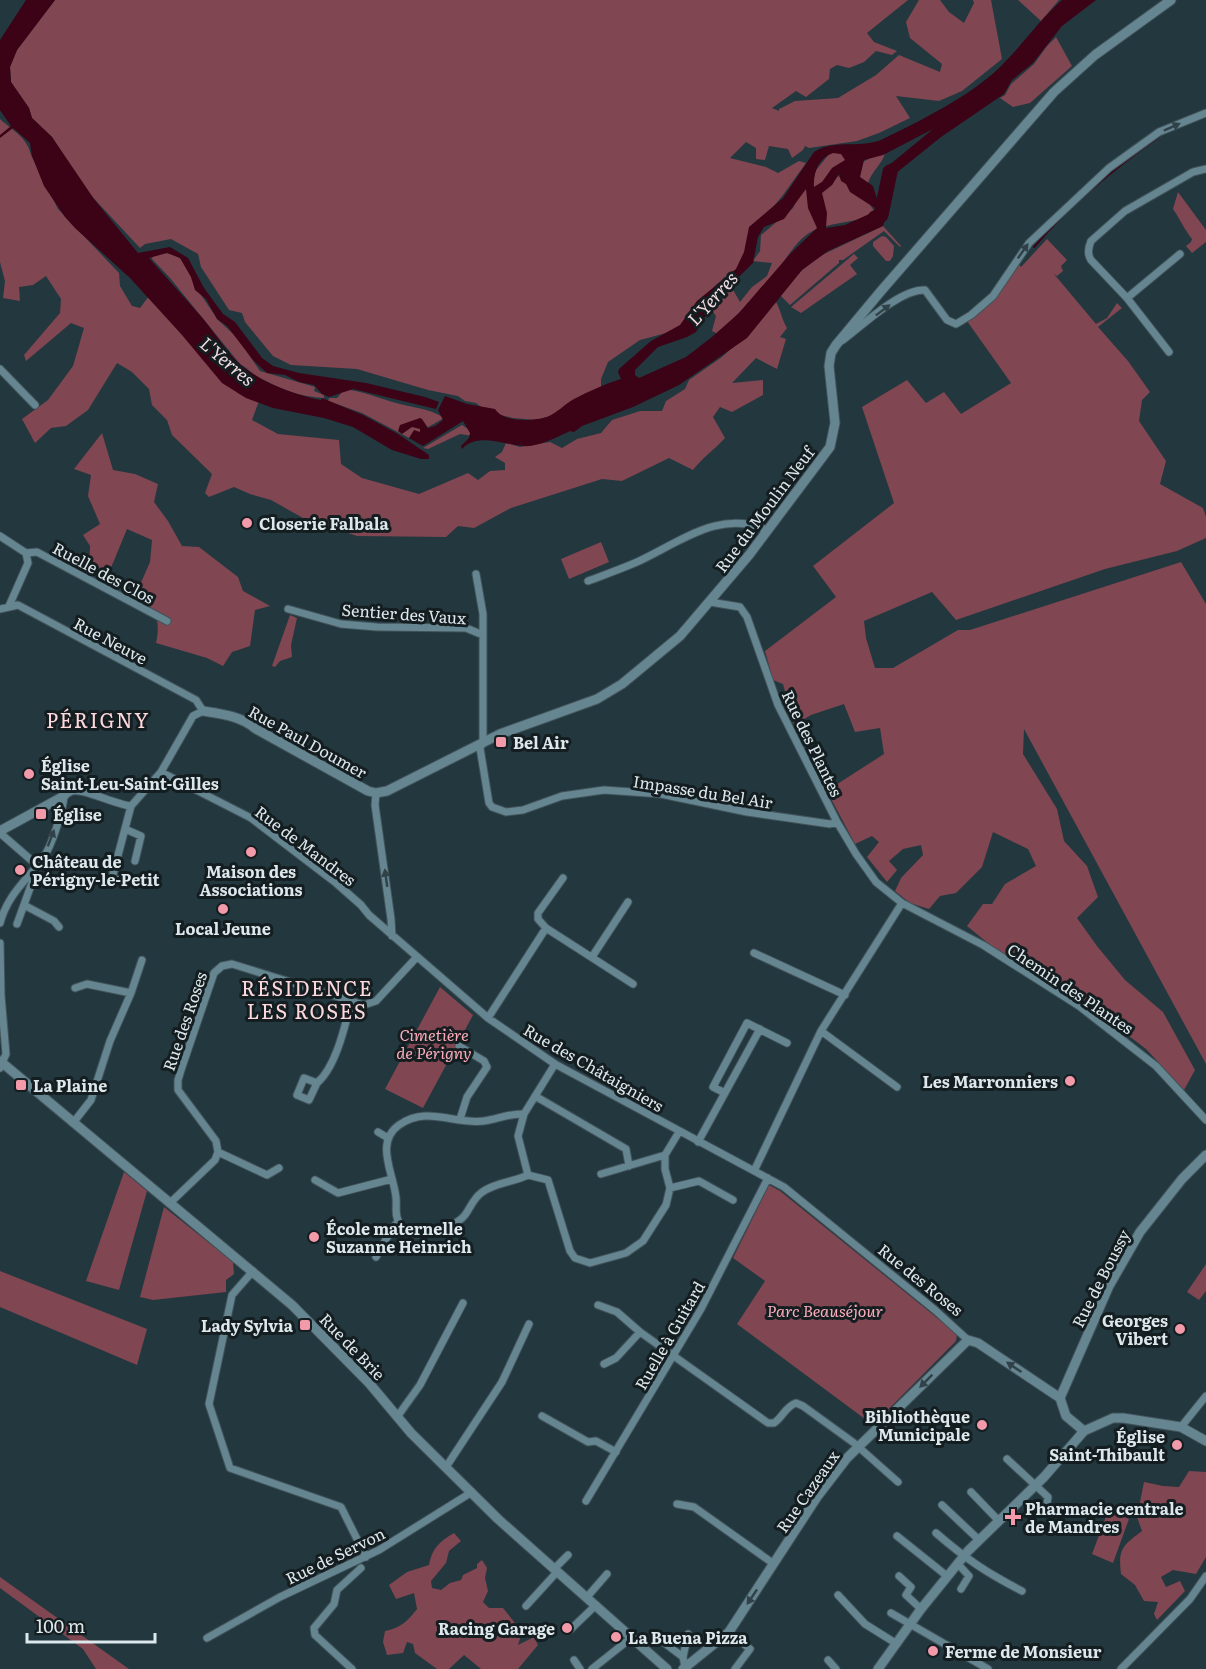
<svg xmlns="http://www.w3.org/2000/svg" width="1206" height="1669" viewBox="0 0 1206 1669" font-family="Literata,serif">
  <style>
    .green { fill: #804651 }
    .water { fill: #3c0216; fill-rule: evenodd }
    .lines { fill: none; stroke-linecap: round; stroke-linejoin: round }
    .stream { stroke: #3c0216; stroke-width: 2 }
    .river { stroke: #3c0216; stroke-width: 15 }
    .minor-casing { stroke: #41535a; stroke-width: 9 }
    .tertiary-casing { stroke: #41535a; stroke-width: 11 }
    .minor { stroke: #658591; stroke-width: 7 }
    .tertiary { stroke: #658591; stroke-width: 9 }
    .oneway { fill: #304148 }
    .poi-dot { fill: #f39aaa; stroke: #141d20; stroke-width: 2 }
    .labels { text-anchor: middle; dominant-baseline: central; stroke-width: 6; stroke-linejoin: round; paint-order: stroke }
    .street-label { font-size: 16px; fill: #dde8ed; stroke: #141d20 }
    .poi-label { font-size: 16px; font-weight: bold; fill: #dde8ed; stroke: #141d20; text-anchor: start }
    .park-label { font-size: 16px; font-style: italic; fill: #fcadbb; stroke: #141d20 }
    .water-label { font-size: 18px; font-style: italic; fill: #f2dde0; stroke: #141d20 }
    .quarter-label { font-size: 20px; letter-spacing: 1.5px; fill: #fdd9de; stroke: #141d20 }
  </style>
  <rect width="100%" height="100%" fill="#23373e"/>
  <!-- green -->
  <path class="green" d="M55,0H908L867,33L874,42L897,51L892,55L876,51L864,62L849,68L837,65L830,69L829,79L806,97L796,91L772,108L779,111V109L795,101L838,98L876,75L899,55L940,72L942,64L910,38L906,22L919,0H940L949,12L964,23L974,3L973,0H991L1002,59L962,91L939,101L896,96L910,118L879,133L857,141L809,148L805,146L803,150L792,158L788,149L769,146L765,160L756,159V148L746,142L730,158L766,167L778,173L799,161L806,163L783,195L764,218L738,268L717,284L705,297L688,322L666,333L640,340L608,362L601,379V387L550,416L537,420L513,418L488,412L476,403L465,401L458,396L428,390L357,369L291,365L273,356L245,322L242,313L229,310L201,267L198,254L171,239L145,244L140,248L85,189L52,137L32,118L29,108L11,82L10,67L17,50Z
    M1018,0H1059L1041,21Z
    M1056,37L1072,66L1030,103L1013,107L1000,98L1005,95L1011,84L1034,64L1047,46Z
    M0,119C13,131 27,137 31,155L58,209L119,273L120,286L132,306L140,308L149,296L205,355L211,370L219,374L239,394L259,401L252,420L278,434L339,440L341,464L362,478L419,494L468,473L478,480L490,471L505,470V463L495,457L502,452L506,443L520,447L550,442L562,448L577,439L601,433L612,420L640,411H662L666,401L685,389L689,380L722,357L757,325L776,302C781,311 782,320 787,328L780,337L786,339L777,369L756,358L732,383L763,380V395L732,412L720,407L713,417L725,438C714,450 702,458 693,470L669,458L622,481L602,479L511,508L474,528L458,526L446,537L357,536L303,518L271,500L250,494L234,487L209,497L205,493L212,474L172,435L167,420L152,405L149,389L132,372L117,363L88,410L66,426L51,428L35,443L22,419L48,400L73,366L84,328L71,323L26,361L24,355L60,313L61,299L46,276L33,285L19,287L20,301L3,298L5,281L0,262Z
    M851,150L849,162L826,182L820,183L816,189L812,184L816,170L830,153Z
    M885,154C881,165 872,171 868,183L849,170L872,157Z
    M838,176L867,200L876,214C856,222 836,222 817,229C797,236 786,261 773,276C756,296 737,315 718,334L712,331L716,316L711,309L715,300L723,299L727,290L732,288L740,302L752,287L767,276L772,263L753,261L760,251L761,235L793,208L799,194L808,188L819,194L824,188L832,185L834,179Z
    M1178,192L1206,230V242L1192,253L1186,246L1191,242L1192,239C1184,229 1180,219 1173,209Z
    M883,226L901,246L900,247L884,231L843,260H839V263L790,305L780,295L802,270L822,255Z
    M882,236L886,237L894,246L893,256L890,261H886L873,246V242Z
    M1047,239L1067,260L1061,266L1063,271L1057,276L1054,274L1096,324L1107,318L1117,303L1122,308L1098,327L1128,361L1150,392L1142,400L1139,421L1166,461L1160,484L1203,508L1206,517V538L1177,551L1105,569L956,620L932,592L864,621L866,638L875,668H893L958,630H970L1181,562L1206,604V1064L1024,729L1023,754L1057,809L1064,841L1087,866L1098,897L1077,918L1097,946L1125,980L1163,1012L1195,1070L1184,1090L1146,1049L1087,1004L1000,953L967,926L983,904H992L1005,884L1036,866L1028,849L993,832L982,867L956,893L940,896L929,909L910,903L895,891L901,878L923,855L921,845L903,849L889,861L897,870L887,882L867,857L879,842L872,836L855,844L829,795L828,790L884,754L880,728L855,732L844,704L811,715L794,725L783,684L773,680L765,651L836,597L813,566L894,503L862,407L907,380L926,403L944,392L961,414L1011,383L967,321L995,298L1018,263L1021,267Z
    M166,253L173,254L183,260L197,289L218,320L243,343L247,352L260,371L315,387L314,391L324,395V398C300,397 281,389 260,378C252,374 248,368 240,364L170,278L152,259L153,254Z
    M854,254L858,258L850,265L857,274L801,313L791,307Z
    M350,390C369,393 386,401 404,405C421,409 430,409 444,418L409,438L362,413L328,401L329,398H337L342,392Z
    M462,425L480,437L460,434L428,449L423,448Z
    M102,433L113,470L135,474L158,484L154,502L168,521L182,546L199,547L238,577L243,591L270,606L255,610L250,646L232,652L223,666L207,658L156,643C161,620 156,608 136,594L150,562L152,540L127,529L108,575L89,572L90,546L83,535L100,524L88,496L91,475L74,469Z
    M601,542L609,562L569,579L561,559Z
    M290,615L297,618L291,645L292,657L280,661L275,667L272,666Z
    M440,987L473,1015L423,1108L385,1089Z
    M124,1172L147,1191L119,1290L86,1281Z
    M769,1185L780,1191L957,1334L956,1341L873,1425L737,1324L765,1281L733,1258Z
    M164,1207L233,1262L234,1274L226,1280V1292L153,1300L140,1297Z
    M1206,1264V1291L1199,1300L1187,1292Z
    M0,1271L147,1329L137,1365L0,1307Z
    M1189,1471L1206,1472V1557L1196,1574L1173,1570L1161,1577L1166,1587L1180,1581L1185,1591L1157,1620L1154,1614L1158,1602L1144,1601L1135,1585L1121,1574C1118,1549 1122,1546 1142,1531L1137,1517L1144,1482L1163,1486L1179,1487Z
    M1108,1511L1129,1519L1113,1563L1092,1554Z
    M454,1533L461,1541L449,1551L446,1563L431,1581L432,1588L441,1590L450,1583L461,1580L463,1575L477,1568V1564L482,1560L487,1568L485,1578L488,1591L483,1602L489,1608H503L522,1632L518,1645L534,1637L538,1645L518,1669H481L464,1655L449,1669H437L415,1653L413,1644L407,1642L403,1653L387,1655L383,1642L385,1631C400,1628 408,1621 417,1609L414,1593L396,1599L389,1585L407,1572L429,1565C432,1548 440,1541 454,1533Z
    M0,1577L129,1669H96L83,1649L0,1588Z"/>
  <!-- water -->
  <path class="water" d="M26,0H55L17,50L10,67L11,82L29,108L32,118L52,137L94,199L138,253L170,247L188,258L204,288L223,314L235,322L262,358L273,366L299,373L366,383L425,397L439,402L436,409L353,389L329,397L322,394L314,385L299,382L285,375L267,373L253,360L227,326L217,319L206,299L195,290L191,277L180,258L167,253L149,258C165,276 182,295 198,313C210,326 220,342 232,356C251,379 293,395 321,400L322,398L363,415L398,434L429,455V459H421L392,450L353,427L324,418L273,408L246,398L222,383L182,335L130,278L75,228L65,217L44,186L32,156L30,143L13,128L0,138V135L11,126L0,110V40Z
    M1062,0H1096L1062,26L1033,63L1012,80L1004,94L941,137L890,178L888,192L883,191L884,168L893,162L933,129L883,155L864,160L860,177L873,186L877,199L886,202V217L883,226L828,251L802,270L747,338L679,385L633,407L582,426L574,432L570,431C558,437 543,444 530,446C510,448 479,430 462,449L461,446L469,438L470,433L463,421L423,446L409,438L414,430L420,432V429L412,427L402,434L398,431L400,425L420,418L422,419L428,428L435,426L443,420L438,410L445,396L467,404L495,409C504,423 533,421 547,417C557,413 565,404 574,399C589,391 605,384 621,379L618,372L619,369L651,341L680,325L697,301L736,269L744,252L749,227L783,198L814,152C835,138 863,150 885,138C922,120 970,96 999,68C1022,46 1039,20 1062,0ZM833,153L841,154L845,160L832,168L822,182L814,187C813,172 819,158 833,153ZM839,174L841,181L846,184L850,192L878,210L845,225L826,228L827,213L822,193L832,185ZM806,189L808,208L817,228L790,254L739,313L712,337L686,357L639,378L635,375V370L658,347L687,337L696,332L715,300L753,263L758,237L764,227L784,219Z"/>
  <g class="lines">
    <!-- stream -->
    <path class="stream" d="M1034,247C1070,205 1113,169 1159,137"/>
    <!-- river -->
    <path class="river" d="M875,218L881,215L890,172"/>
    <!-- minor casing -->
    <g class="minor-casing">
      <path id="minor" d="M1127,298L1180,254
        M843,340C863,325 900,289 925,290L947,320L956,324L971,315L993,296L1029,243L1109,168L1159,132L1206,113
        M1169,352L1127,298L1091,260C1087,254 1088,248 1091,241L1125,211L1193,172L1206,169
        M0,369L35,405
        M0,536L26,553L28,563L9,606
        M26,553L37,552L167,621
        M476,574L483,614V742L480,748L489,803L492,807L506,812L523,810L562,796L604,790L661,794L747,812L830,824L837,822
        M588,581C604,575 621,569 637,562C677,544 722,507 768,531
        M710,602L740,607L747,617L778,705L837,822L856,854L876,882L902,903L983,945L1079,1006L1156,1066L1206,1120
        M0,609L18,605L196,700L203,711L193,716L161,772L131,806C116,805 84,788 73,791C71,791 65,795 64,796C63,810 52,846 43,858C26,881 8,894 0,923
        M288,609L341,624L377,627L466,628L483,635
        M161,772L251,818L336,883L361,905L369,915L488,1018L555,1064L784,1187L935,1310L968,1340
        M376,793L375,805L391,919L392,936
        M125,829L141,836L135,861
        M0,833L38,866L17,924
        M121,880L112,878L131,806
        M24,905L54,921L59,927
        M546,928L538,919V913L563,878
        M0,943L1,995L6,1054L0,1068
        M754,953L845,995
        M592,957L628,902
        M75,988L87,984L131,993
        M488,1018L546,928L633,984
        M821,1031L897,1087
        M459,1046L484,1061L487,1067L467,1097L460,1119
        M317,1083L309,1100L297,1095L304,1078L317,1083C336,1067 345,1026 351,1002
        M725,1093L713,1087L747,1023L787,1043
        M535,1096L626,1149L629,1166
        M524,1114C510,1113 498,1119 484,1121C455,1125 427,1105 399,1125C374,1143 394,1174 396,1198C397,1207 394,1216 400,1224C403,1229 409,1233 415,1234C428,1235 457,1226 465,1215C470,1208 474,1198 481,1193C493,1183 514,1182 528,1175
        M73,1123L91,1100L110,1041L131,993L142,960
        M378,1132L388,1138
        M698,1142L760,1029
        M218,1152L267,1175L279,1168
        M754,1171L821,1031L902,903
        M601,1174L665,1155
        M528,1175L548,1180L570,1251L575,1258L590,1263L626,1253L643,1241L666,1205L670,1188L665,1169V1155L679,1132
        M528,1175L518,1136L524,1114L555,1064
        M315,1180L338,1193L392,1179
        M670,1188L699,1181L733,1200
        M170,1203L215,1160L218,1152L216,1141L178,1090V1080L182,1067L214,973L222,966L232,964L364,1005L376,1001L416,958
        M376,1257L393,1227L398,1222
        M253,1271L232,1295L209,1404L230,1468L341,1507L366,1557
        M598,1305L617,1312L640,1332L768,1423H774C783,1417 785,1407 796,1403L803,1406L854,1443L898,1482
        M604,1364L616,1358L640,1332
        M542,1416L588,1442L596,1441L616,1452
        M397,1417L420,1385L463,1303
        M1181,1427L1206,1396
        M1007,1459L1048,1497L1046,1511
        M446,1467L502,1382L529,1324
        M971,1492L998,1520
        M586,1501L701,1309L768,1178
        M677,1504L694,1507L774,1564
        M942,1505L978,1539
        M936,1533C966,1559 987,1573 1022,1591
        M897,1536L947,1576
        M958,1564L969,1576L961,1589
        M554,1569L568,1555
        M899,1576L911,1587L906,1595L921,1609
        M838,1595L865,1624L897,1644
        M587,1597L607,1574
        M526,1606L557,1572
        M891,1613L988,1669
        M571,1629L596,1605
        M729,1632L750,1649L735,1669
        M655,1636L683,1657
        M207,1638L280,1597L379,1550L472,1492
        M574,1660L580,1669
        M828,1660L836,1669
        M685,1667L683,1657L688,1634
        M352,1669L315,1635L314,1628L334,1604L337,1590L361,1568
        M592,1669L631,1638
        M1121,1669L1190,1599L1206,1576"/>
    </g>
    <!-- tertiary casing -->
    <g class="tertiary-casing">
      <path id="tertiary" d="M203,711C222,714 241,716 256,729L368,791L376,793L387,791L500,734L597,699L622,684L680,636L749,555L830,447L835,423L829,366L831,353L836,345L881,291L1054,92L1095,55L1171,0
        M0,831L64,796
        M0,1061L292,1305L369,1383L411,1433L498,1519L667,1669
        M1060,1398L1109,1286L1140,1232L1182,1179L1206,1155
        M1060,1398L1066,1416L1084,1431
        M683,1669L729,1632L817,1497L847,1458L968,1340L978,1343L1060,1398
        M878,1669L921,1609L968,1551L1044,1477L1084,1431L1113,1418H1123L1181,1427L1206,1441"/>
    </g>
    <!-- minor -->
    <use href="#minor" class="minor"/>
    <!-- tertiary -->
    <use href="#tertiary" class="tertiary"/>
  </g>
  <!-- one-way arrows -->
  <defs><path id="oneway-solid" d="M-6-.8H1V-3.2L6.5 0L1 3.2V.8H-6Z" transform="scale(1.5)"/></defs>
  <g class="oneway">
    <use href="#oneway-solid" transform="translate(1172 127) rotate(-24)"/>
    <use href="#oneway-solid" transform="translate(1023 251) rotate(-55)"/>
    <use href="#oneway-solid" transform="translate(883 310) rotate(-37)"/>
    <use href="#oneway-solid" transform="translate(51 838) rotate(-69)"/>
    <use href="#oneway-solid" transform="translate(386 878) rotate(-98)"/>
    <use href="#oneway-solid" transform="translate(1014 1367) rotate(-146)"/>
    <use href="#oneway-solid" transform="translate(926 1381) rotate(135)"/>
    <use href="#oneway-solid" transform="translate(752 1597) rotate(124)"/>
  </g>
  <!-- markers -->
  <g class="poi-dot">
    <circle cx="247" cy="523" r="6"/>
    <rect x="495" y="736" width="12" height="12" rx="3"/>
    <circle cx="29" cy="774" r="6"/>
    <rect x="35" y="808" width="12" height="12" rx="3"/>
    <circle cx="251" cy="852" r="6"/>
    <circle cx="20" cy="870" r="6"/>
    <circle cx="223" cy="909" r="6"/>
    <circle cx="1070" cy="1081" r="6"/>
    <rect x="15" y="1079" width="12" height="12" rx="3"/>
    <circle cx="314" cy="1237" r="6"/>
    <rect x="299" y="1319" width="12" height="12" rx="3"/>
    <circle cx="1180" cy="1329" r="6"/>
    <circle cx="982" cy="1425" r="6"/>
    <circle cx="1177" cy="1445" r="6"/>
    <path d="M1010 1508h6v6h6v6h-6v6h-6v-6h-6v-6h6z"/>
    <circle cx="567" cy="1628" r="6"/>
    <circle cx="616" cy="1637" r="6"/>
    <circle cx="933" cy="1651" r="6"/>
  </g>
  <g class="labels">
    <!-- street labels -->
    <g class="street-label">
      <text transform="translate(764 509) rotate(-53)">Rue du Moulin Neuf</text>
      <text transform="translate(104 572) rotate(28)">Ruelle des Clos</text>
      <text transform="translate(404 613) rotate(4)">Sentier des Vaux</text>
      <text transform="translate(111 640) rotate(28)">Rue Neuve</text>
      <text transform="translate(308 741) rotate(29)">Rue Paul Doumer</text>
      <text transform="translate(813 743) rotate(64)">Rue des Plantes</text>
      <text transform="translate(703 791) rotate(9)">Impasse du Bel Air</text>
      <text transform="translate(306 845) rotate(37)">Rue de Mandres</text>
      <text transform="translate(1071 988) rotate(34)">Chemin des Plantes</text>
      <text transform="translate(184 1021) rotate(-71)">Rue des Roses</text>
      <text transform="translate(594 1067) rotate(30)">Rue des Châtaigniers</text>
      <text transform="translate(1100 1278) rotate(-63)">Rue de Boussy</text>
      <text transform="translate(921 1279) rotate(39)">Rue des Roses</text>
      <text transform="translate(669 1335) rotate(-60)">Ruelle à Guitard</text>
      <text transform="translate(353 1346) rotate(46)">Rue de Brie</text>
      <text transform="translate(807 1491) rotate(-55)">Rue Cazeaux</text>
      <text transform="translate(335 1555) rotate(-26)">Rue de Servon</text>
    </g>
    <!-- poi labels -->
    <g class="poi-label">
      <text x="259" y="523">Closerie Falbala</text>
      <text x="513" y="742">Bel Air</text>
      <text x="41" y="765">Église<tspan x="41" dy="18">Saint-Leu-Saint-Gilles</tspan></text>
      <text x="53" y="814">Église</text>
      <text x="32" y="861">Château de<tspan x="32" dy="18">Périgny-le-Petit</tspan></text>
      <text x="251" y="871" text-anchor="middle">Maison des<tspan x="251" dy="18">Associations</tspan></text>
      <text x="223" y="928" text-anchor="middle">Local Jeune</text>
      <text x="1058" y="1081" text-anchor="end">Les Marronniers</text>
      <text x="33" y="1085">La Plaine</text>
      <text x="326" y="1228">École maternelle<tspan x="326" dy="18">Suzanne Heinrich</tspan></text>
      <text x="1168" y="1320" text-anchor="end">Georges<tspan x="1168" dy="18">Vibert</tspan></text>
      <text x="293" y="1325" text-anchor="end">Lady Sylvia</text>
      <text x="970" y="1416" text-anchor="end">Bibliothèque<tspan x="970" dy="18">Municipale</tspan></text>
      <text x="1165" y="1436" text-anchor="end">Église<tspan x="1165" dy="18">Saint-Thibault</tspan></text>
      <text x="1025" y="1508">Pharmacie centrale<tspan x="1025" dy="18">de Mandres</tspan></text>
      <text x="555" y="1628" text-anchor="end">Racing Garage</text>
      <text x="628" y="1637">La Buena Pizza</text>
      <text x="945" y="1651">Ferme de Monsieur</text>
    </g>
    <!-- park labels -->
    <g class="park-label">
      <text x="434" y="1034">Cimetière<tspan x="434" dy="18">de Périgny</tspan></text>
      <text x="825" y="1310">Parc Beauséjour</text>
    </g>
    <!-- water labels -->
    <g class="water-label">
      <text transform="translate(712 298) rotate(-48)">L'Yerres</text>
      <text transform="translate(228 361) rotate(40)">L'Yerres</text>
    </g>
    <!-- quarter labels -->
    <g class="quarter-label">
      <text x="98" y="719">PÉRIGNY</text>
      <text x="307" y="987">RÉSIDENCE<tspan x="307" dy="23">LES ROSES</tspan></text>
    </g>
  </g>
  <!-- scale -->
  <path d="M27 1633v9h128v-9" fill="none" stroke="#dde8ed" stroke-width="3"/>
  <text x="36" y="1633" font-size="18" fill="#dde8ed" stroke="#141d20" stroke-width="4.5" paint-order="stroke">100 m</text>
</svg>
